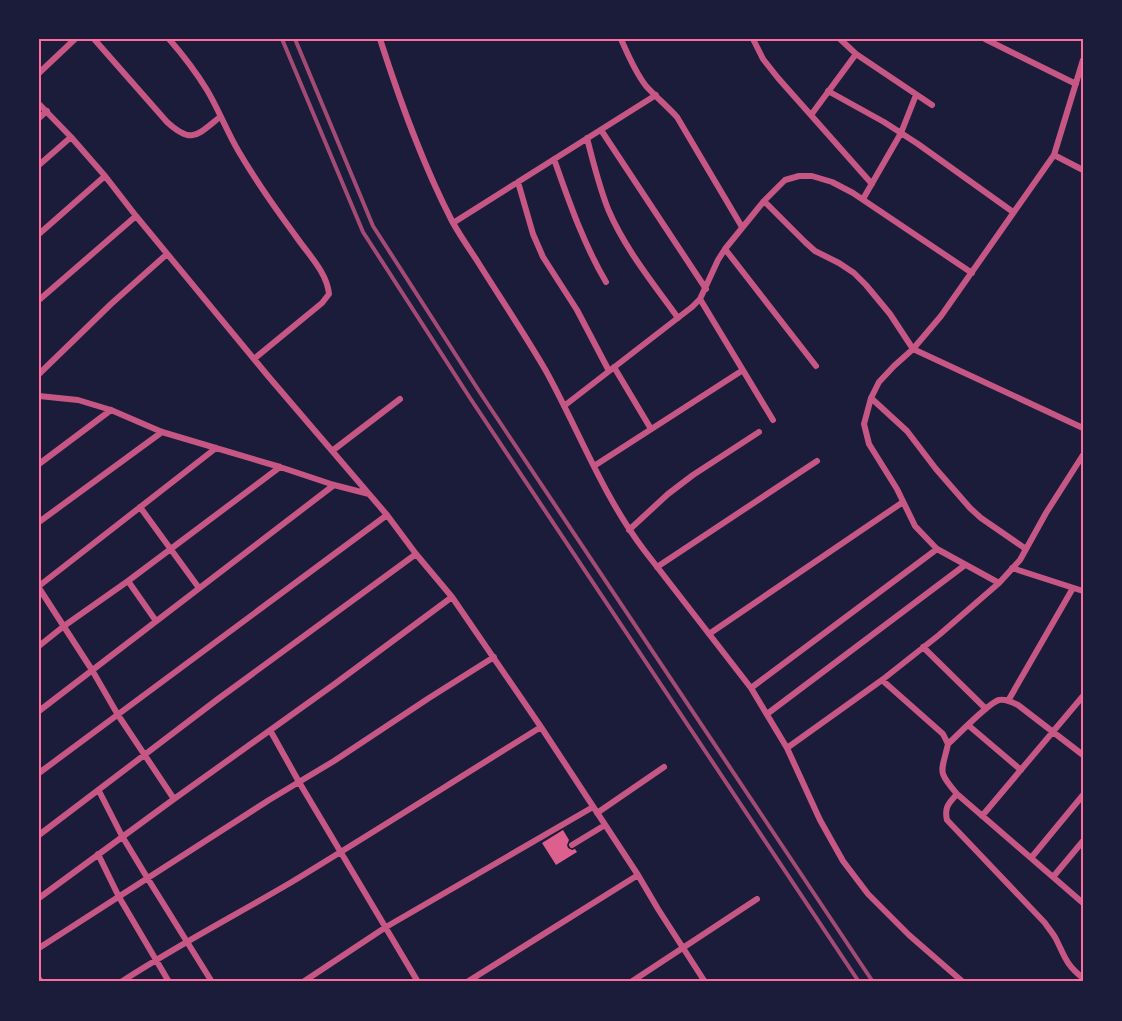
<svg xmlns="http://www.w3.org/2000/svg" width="1122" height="1021" viewBox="0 0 1122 1021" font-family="Ubuntu,sans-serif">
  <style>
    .building { fill: #dd5f8e }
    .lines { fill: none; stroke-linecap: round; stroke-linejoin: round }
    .minor { stroke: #c65784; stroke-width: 6 }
    .rail { stroke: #a44b75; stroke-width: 4 }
    .neatline { fill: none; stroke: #ff6b9d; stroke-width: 2 }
  </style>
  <rect width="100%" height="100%" fill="#1b1b3a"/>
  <!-- building -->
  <path class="building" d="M563,830L569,840L567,845L568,848L572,850L575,849L577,852L556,865L542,843Z"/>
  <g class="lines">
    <!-- minor -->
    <path class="minor" d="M94,39L167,122C192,145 197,135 220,117
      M169,39C183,55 196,72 207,90C219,110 227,132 239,152C256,181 275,208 295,235C307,253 327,272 329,294L322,303L254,359
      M380,39C400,101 422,163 452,221C459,234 468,247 476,259C499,296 524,333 546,371C579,431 603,496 644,550L751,688L787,748L820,820L843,861L868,894L909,935L963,982
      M621,39C628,55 635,72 646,86C656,97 667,106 677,117L742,227
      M753,39L763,59L778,78L872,184
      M840,39L856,54L932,105
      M985,39L1076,84
      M39,73L75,39
      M828,91L884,122L918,144L1013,212
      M39,104L71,137L105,176L136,216L268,376L387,515L416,554L452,597L541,727L638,875L658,909L705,982
      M811,115L856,54
      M39,118L47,111
      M601,130L706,289
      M587,138C593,162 599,186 608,209C625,249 653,283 678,318
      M1054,155L1083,170
      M554,159C569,201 583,243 606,282
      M39,165L71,137
      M518,182L533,234L543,257L577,310L609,371
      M863,199L901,133L916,95
      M764,201L805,242L815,251L839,263L854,273L866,285L890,314L913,349L1083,428
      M453,223L656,95
      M39,234L105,176
      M725,249L816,366
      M700,299L773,420
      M39,300L136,216
      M614,367L651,429
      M39,374L111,304L167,254
      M39,396L78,400L111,410L162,432L280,467L334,485L369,494
      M871,398L907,431L936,469L970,508L981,518L1026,549
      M564,406L692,307L700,299L718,260L725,249L764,201L785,180L799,176H812L832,182L853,193L972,273
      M332,451L400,399
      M39,464L111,410
      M594,466L743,370
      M140,507L199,588
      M39,522L162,432
      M629,530L668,494L693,475L759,432
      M657,567L817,461
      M1012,568L1083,591
      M128,581L156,621
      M999,583L937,549L915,526L897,489L869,444L864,424L871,398L879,382L894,366L913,349L941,316L1054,155L1083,60
      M39,586L216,448
      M39,588L92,670L118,715L174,799
      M709,634L903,502
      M39,646L64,626L128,581L280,467
      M923,647L986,709
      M882,680L943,734L948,744C942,772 936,770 957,794L1083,903
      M751,688L937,549
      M1008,701L1073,588
      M39,711L334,485
      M767,714L965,565
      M968,725L1021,770
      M270,730L299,782L418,982
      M948,744C958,735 988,703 999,700C1006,699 1012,702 1018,705L1083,755
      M787,748L882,680L939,635L999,583L1020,560L1046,513L1083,455
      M39,773L387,515
      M99,791L122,836L148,879L212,982
      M957,794C949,803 944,807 947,820L1045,923C1048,928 1053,933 1056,939C1065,957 1066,965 1083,978
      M597,813L664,767
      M982,816L1083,696
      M39,835L218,699L416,554
      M572,845L605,825
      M98,854L119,897L169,982
      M1031,858L1083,795
      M1053,877L1083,841
      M39,898L174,799L336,683L452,597
      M39,948L269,800L334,761L429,698L494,657
      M39,979L41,982
      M121,982C176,946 234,916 290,883C374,832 457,779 541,727
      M303,982L386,927L593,807
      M467,982L638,875
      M631,982L757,899"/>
    <!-- rail -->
    <path class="rail" d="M282,39L363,232L470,398L859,982
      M295,39L373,226L479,391L873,982"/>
  </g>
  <!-- border -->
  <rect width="1122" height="1021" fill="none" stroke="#1b1b3a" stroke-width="81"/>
  <rect x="40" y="40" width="1042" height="940" class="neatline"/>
</svg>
